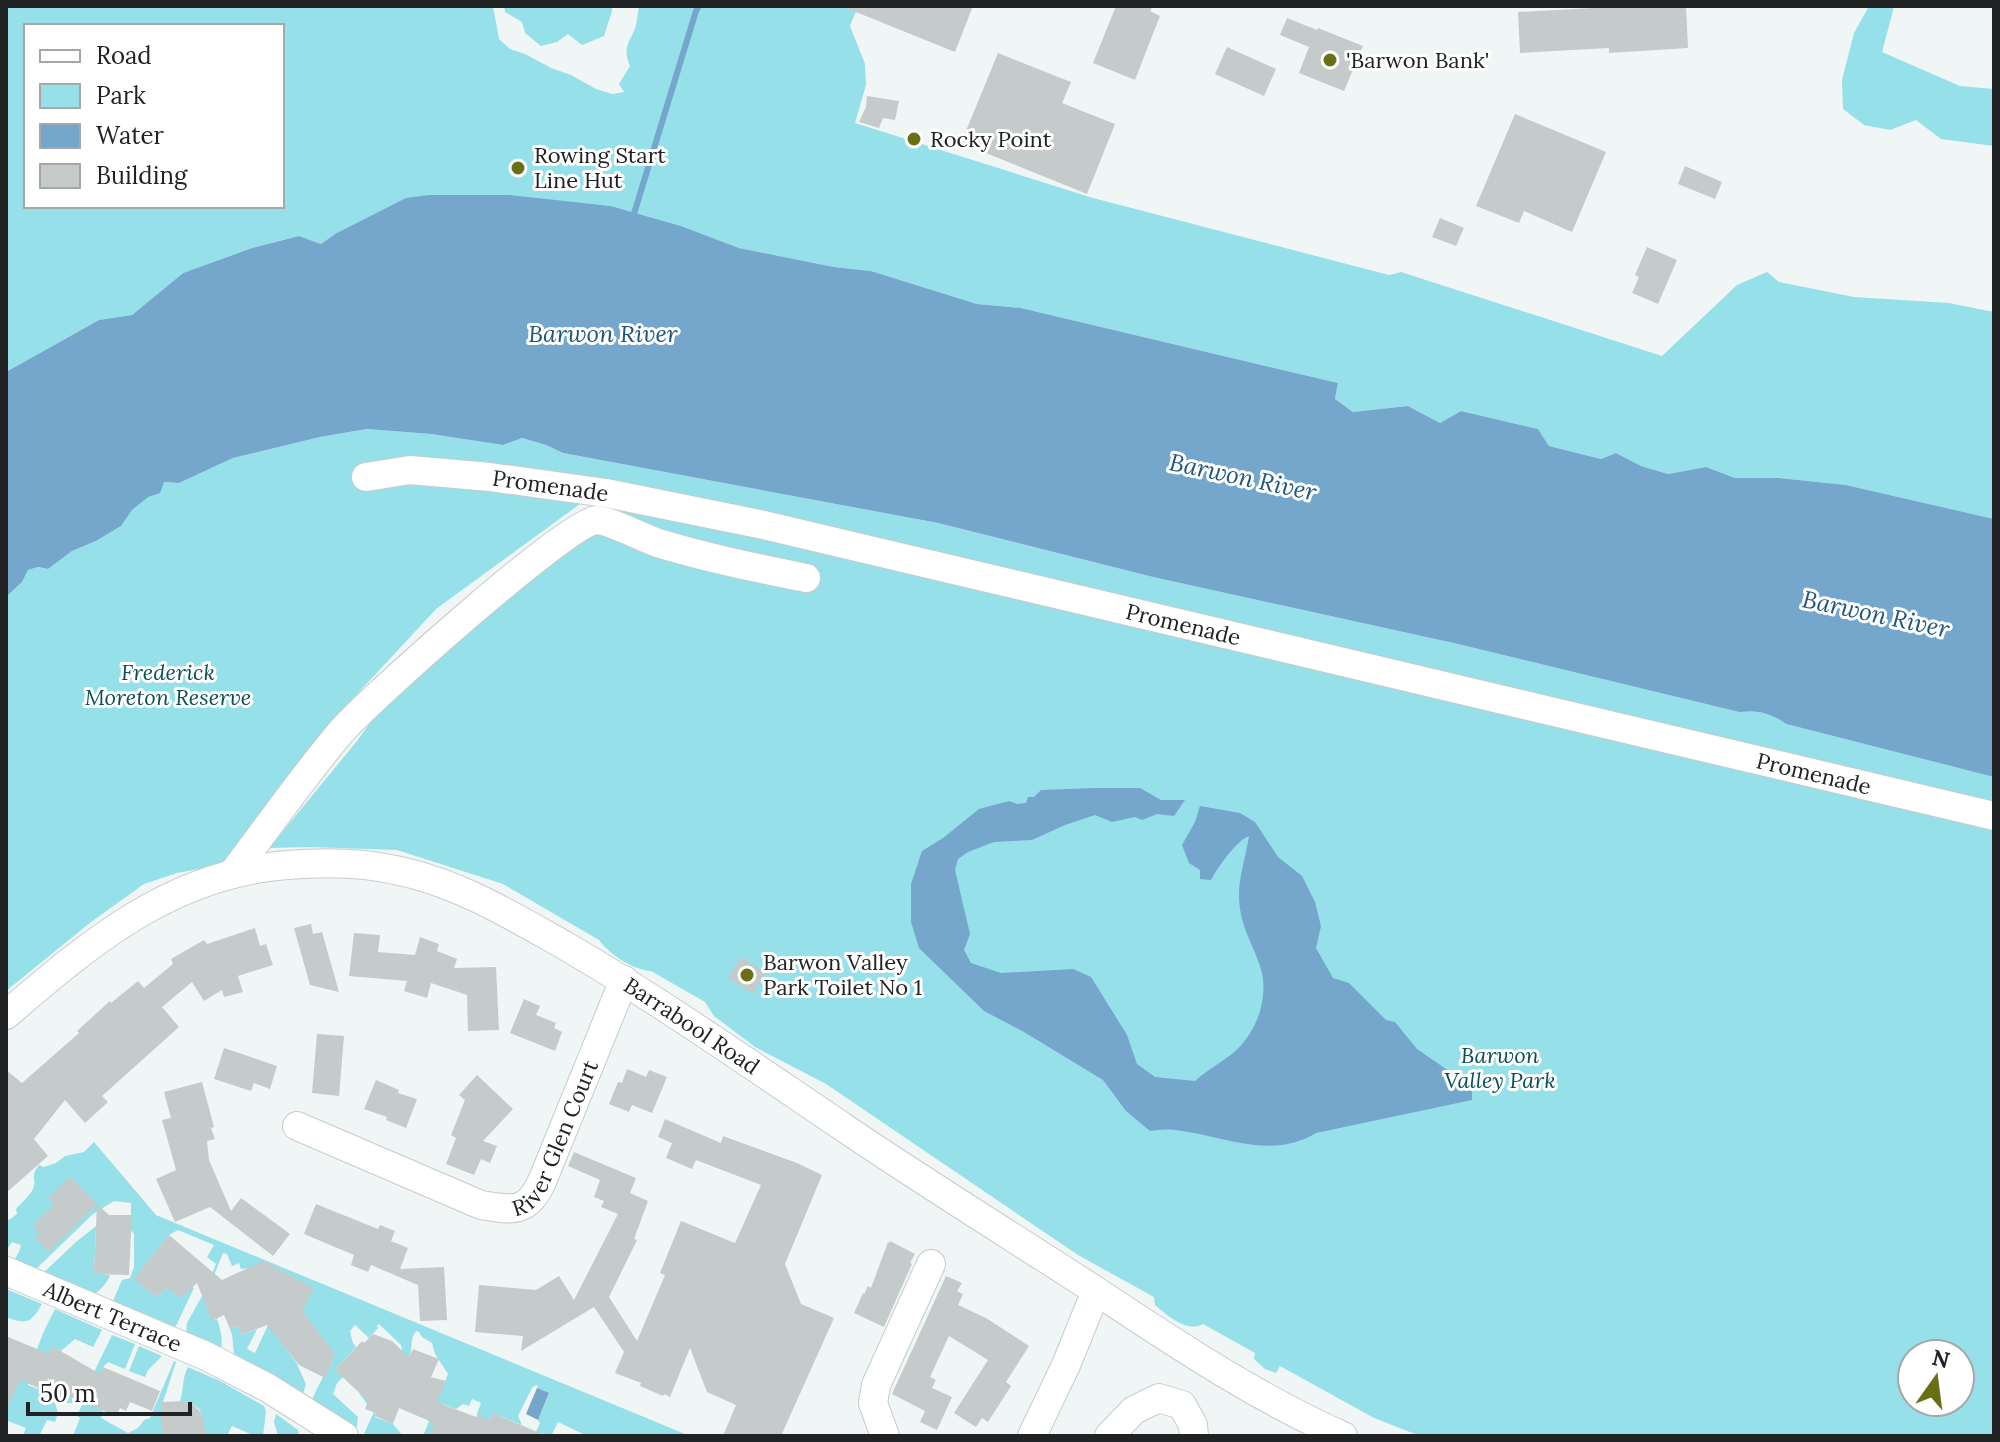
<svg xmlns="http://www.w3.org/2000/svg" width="2000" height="1442" viewBox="0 0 2000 1442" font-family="Lora,serif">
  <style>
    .green { fill: #96e0e9; fill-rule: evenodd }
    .water { fill: #75a6cc }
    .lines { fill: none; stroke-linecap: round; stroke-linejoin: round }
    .stream { stroke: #75a6cc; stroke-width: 6 }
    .building { fill: #c5cbca }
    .minor-casing { stroke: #c6cccc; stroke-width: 30 }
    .minor { stroke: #fff; stroke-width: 28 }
    .poi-dot { fill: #696f14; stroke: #fff; stroke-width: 3 }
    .labels { text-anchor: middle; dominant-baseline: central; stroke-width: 6; stroke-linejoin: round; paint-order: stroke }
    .poi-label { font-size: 22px; fill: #202223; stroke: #fff; text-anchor: start }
    .street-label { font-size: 22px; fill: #202223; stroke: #fff }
    .park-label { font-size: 22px; font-style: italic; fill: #0a5057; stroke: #fff }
    .water-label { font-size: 24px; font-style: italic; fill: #1f577d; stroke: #fff }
  </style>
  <rect width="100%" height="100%" fill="#f0f6f6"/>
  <!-- green -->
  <path class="green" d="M6,6H493L499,39L510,49L525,54L551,68L571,75L596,89L612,94L624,92L619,84L630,66C620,42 635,40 637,19C638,15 638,10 639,6H858L850,26L865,64L866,85L855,123L1093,198L1389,275L1401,272L1662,356L1737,285L1767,272L1779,282L1854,297L1949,303L1994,312V519L1846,485L1779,478H1735L1706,467L1668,474L1641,466L1616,453L1601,459L1549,446L1538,429L1461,411L1440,423L1408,406L1353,412L1335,399L1338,383L1021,308L977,304L871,271L834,267L739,248L681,226L611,206L560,201L335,234L321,244L299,236L252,248L183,273L132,315L99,320L6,372ZM26,26H282V206H26Z
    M504,6H612V11L604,36L582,45L568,34L557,42L541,46L525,33L522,22L505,12Z
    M1869,6L1894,7L1882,52L1960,86L1994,89V146L1941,139L1916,120L1890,130L1864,125L1843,109L1842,80L1854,33Z
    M367,429L431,434L503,445L522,438L546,445L563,453L938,523L1153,577L1458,644L1739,712C1758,710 1771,713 1786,724L1994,777V1436H1420L1374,1418L1280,1366L1276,1373L1265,1369L1254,1359L1255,1353L1203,1324C1187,1333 1168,1316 1155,1305L1154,1297L1078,1255L826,1084L755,1047L714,1016L705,1002L651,971C633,970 609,954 599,940L503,884L397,850L309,847L269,848L357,741L378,712L554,556L563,557L642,494L584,484L580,504L436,609L424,622L346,706L230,863L177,873L144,884L91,922L6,991V597L22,582L28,570L38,567L48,569L72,551L96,541L121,526L132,510L164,482L179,483L233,458L320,437ZM1912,1354H1960V1402H1912Z
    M94,1142L156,1215L690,1436H587L558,1422L551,1436L541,1433L539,1436H534L540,1423L538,1420L549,1394L537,1388L538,1386L536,1385L532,1388L518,1416L522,1425L493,1413L483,1436L477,1414L481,1403L472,1399L469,1406L463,1404L456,1409L443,1404L429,1436H423L448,1374L435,1354L432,1343L422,1337L419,1332L416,1331C408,1343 415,1348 407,1361C399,1374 381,1380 372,1392C370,1396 369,1400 367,1404L359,1393L386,1363L388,1365L402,1350L401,1345L379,1324L377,1326L378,1328L369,1338L355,1325L350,1331L353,1343L356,1347L335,1370L343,1377L337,1383L333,1394L358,1417L357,1426L354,1432L311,1401L323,1377H325L333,1359L324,1340L303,1313L275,1334L296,1362L306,1384L302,1398L236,1357C231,1348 235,1340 230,1329L238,1326L241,1335L257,1329L247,1349L255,1353L269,1323L249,1268L241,1269L239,1263L232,1266L227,1254L223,1253L213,1278L212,1321L217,1319C221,1330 223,1339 221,1351L186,1335L187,1323L207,1287L216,1264L207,1257L214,1245L178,1230L169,1235L135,1279L156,1297L167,1288L192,1287L194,1288L174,1330L112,1303L122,1280L130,1278L134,1267V1234L131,1230V1203L114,1201L93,1214L34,1271L14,1260L19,1252L21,1245L12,1242L6,1251V1217L9,1220L17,1214L16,1209C21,1203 33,1193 34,1186C36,1175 30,1177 39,1165L44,1167L56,1163L65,1156L84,1152Z
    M96,1226L94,1273L110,1275C107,1284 100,1290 92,1296L42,1274L76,1242Z
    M6,1289L42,1304C31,1323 27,1325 6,1317Z
    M55,1309L102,1330L93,1347L75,1339L61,1351L52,1347L42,1371L34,1369L28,1385L66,1400L75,1381L77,1399L73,1403H55L58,1413L55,1422L47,1420L40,1434L44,1436H23L26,1428L8,1421L6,1424V1393L12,1395L24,1370L37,1349L44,1331Z
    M112,1335L135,1344L125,1369L108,1362L104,1366L88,1404L103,1410L101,1418L128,1433L138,1428L144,1420L150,1418L174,1361L176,1362L163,1402L164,1411L161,1425L165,1436H73L80,1418L77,1416L96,1373L94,1372Z
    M139,1346L162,1356L148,1370L145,1377L129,1371Z
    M188,1367L220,1381L264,1406L266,1411L263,1436H255L232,1426L227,1436H199C206,1417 203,1403 180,1401C184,1390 182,1377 188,1367Z
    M374,1412L376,1413L375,1417L393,1424L403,1436H363Z
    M276,1414L298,1430L299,1436H278L274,1422Z"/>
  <!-- water -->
  <path class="water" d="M429,195H509L611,206L681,226L739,248L834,267L871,271L977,304L1021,308L1338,383L1335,399L1353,412L1408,406L1440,423L1461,411L1538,429L1549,446L1601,459L1616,453L1641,466L1668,474L1706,467L1735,478H1779L1846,485L1994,519V777L1786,724C1771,713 1758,710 1739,712L1458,644L1153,577L938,523L563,453L546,445L522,438L503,445L431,434L367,429L320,437L233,458L179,483L164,482L160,493L148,497L132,510L121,526L96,541L72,551L48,569L38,567L28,570L22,582L6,597V372L99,320L132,315L183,273L252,248L299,236L321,244L335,234L406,198Z
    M1095,788H1140L1161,800H1185L1174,816L1157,814L1142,820L1135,817L1112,822L1095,815L1065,825L1032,840L994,842L968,852L958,859L955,870L970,934L964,950L971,963L1001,973L1073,969L1091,977L1127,1035L1137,1064L1155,1077L1195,1081C1210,1067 1230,1059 1243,1043C1259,1024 1267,997 1262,973C1257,952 1243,932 1240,909C1236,882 1245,862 1249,836C1236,841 1218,867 1211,880L1200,879V870L1189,863L1182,845L1195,822L1200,806L1240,813L1255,822L1278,857L1302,876L1315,902L1321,926L1316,948L1333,978L1349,983L1386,1020L1395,1022L1417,1049L1472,1087V1100L1316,1133C1270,1161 1223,1135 1175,1130C1167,1129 1158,1130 1150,1131L1126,1111L1103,1080L1024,1032L984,1011L919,948L911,922V884L922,851L943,838L979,809L1009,801L1017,804L1026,803L1028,797H1034L1041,790Z
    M537,1388L549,1393L538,1420L526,1414Z"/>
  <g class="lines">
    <!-- stream -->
    <path class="stream" d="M633,217L696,11L699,6"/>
  </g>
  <!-- building -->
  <path class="building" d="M841,6H973L955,52Z
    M1116,6H1153L1150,11L1160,16L1135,80L1093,63Z
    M1631,6H1686L1688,48L1609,53V48L1520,53L1518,12Z
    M1287,18L1317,30L1318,28L1363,46L1344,91L1299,73L1309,47L1280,35Z
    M1227,47L1276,69L1264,96L1215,74Z
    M998,53L1071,82L1062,103L1115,124L1087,194L961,143Z
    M867,96L899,101L895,120L883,118L879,128L859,122L866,107Z
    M1515,114L1606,152L1572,232L1524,211L1519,223L1476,206Z
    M1685,166L1722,182L1715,199L1678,184Z
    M1440,218L1464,228L1456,246L1432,237Z
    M1647,247L1677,260L1658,304L1632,293L1639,277L1635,275Z
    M311,924L313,934L322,932L339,992L310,985L294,928Z
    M255,928L260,946L266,944L273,965L238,976L243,992L224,997L222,990L204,1001L192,982L162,1007L179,1027L102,1096L108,1102L85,1123L65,1100L34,1139L48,1156L6,1193V1070L22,1083L79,1033L77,1031L110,1001L111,1003L138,981L144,988L173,964L171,959L204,940L207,944Z
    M354,933L380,935L378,952L415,955L420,937L439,944L437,951L457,959L454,968L496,967L499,1030L468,1031L467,995L431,983L427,998L404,991L407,981L349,976Z
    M741,957L766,973L753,994L728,978Z
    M524,999L540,1006L536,1015L556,1023L554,1028L562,1032L555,1051L510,1033Z
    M317,1034L344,1036L339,1096L312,1093Z
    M224,1048L277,1066L270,1089L254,1083L251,1091L214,1079Z
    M627,1069L646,1077L649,1070L667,1077L652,1113L632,1105L629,1112L609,1104L618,1082L622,1083Z
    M477,1075L513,1109L483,1141L497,1146L490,1163L481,1159L474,1175L446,1164L456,1138L451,1135L465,1100L459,1095Z
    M376,1080L399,1090L398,1093L417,1099L406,1128L386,1120L387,1117L364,1109Z
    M202,1082L214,1127L211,1128L215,1139L207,1141L209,1160L231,1211L241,1198L290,1234L273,1256L210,1207L175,1222L156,1179L176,1170L162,1120L171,1118L164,1092Z
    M665,1119L721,1143L723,1136L797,1163L822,1175L785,1264L801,1304L834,1318L781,1436H723L736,1405L707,1392L690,1348L670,1397L664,1394L663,1396L640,1386L641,1383L615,1373L624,1352L594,1307L521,1351L523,1336L475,1332L479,1285L536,1290L559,1276L574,1300L618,1214L601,1207L604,1201L594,1197L600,1180L568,1166L574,1152L636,1178L630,1193L648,1201L634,1239L637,1240L609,1297L637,1341L665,1275L660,1273L681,1221L735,1243L761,1185L696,1160L692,1169L666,1158L672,1143L658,1137Z
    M70,1177L97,1204L49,1252L35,1238L40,1233L33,1226L54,1204L48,1198Z
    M97,1204L109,1215H132L129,1275L94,1274Z
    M316,1204L378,1229L380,1225L395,1231L391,1241L408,1248L400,1269L444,1267L447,1320L420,1321L418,1285L371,1265L368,1272L351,1265L354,1255L304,1234Z
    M169,1235L222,1280L263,1261L314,1288L302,1311L335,1354L325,1378L299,1365L267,1325L241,1335L238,1326L230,1329L224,1315L212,1321L197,1283L181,1298L167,1288L156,1297L134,1279Z
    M890,1241L915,1254L910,1263L912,1264L884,1327L854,1313L863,1293L864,1294L868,1286L871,1288L888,1242L890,1243Z
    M946,1276L962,1283L957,1291L963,1294L958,1305L986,1318L1029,1346L1006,1382L1011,1386L988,1422L982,1418L976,1427L954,1413L988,1360L949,1336L930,1377L936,1380L932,1388L952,1397L937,1430L920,1422L925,1411L892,1394Z
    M373,1334L392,1341L409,1357L413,1349L439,1359L431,1377L446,1381L437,1402L476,1417L478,1415L490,1420L493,1413L547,1436H429L434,1423L399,1408L393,1424L375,1416L376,1413L365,1409L368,1401L335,1370L362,1341L364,1343Z
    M6,1336L49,1354L52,1346L100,1374L103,1367L160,1391L152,1411L130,1402L126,1411L120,1408L116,1416L68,1396L66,1400L20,1380L6,1411Z
    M161,1402L183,1401L194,1405L201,1413L207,1436H164L161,1425Z"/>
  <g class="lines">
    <!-- minor casing -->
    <g class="minor-casing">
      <g id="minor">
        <path id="s1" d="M366,477L410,470L490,477L606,493L764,525L1994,816"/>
        <path d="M233,873C268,827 302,778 340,733C365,703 570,520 596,520C609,520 643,538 658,543C707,558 757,568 806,578"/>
        <path id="s2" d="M6,1015C91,942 171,874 287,865C322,862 361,862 395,870C456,882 511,915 564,945C660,1001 751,1065 843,1127C924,1182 1008,1234 1090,1287C1172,1341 1253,1396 1343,1436"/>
        <path id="s3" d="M297,1126L481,1205C515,1211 528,1213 543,1179L624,980"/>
        <path id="s4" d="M6,1271L206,1356L268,1388L344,1436"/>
        <path d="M885,1436L873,1403L876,1385L931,1264"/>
        <path d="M1032,1436L1066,1365L1096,1291"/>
        <path d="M1109,1436L1134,1410L1159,1398L1182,1405L1193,1425L1194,1436"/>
      </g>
    </g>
    <!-- minor -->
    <use href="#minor" class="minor"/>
  </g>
  <!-- markers -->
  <g class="poi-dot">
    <circle cx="1330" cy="60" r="8"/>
    <circle cx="914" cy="139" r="8"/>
    <circle cx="518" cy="168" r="8"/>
    <circle cx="747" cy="975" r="8"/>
  </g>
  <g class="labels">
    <!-- poi labels -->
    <g class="poi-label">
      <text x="1346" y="60">'Barwon Bank'</text>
      <text x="930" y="139">Rocky Point</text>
      <text x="534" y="155">Rowing Start<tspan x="534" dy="25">Line Hut</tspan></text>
      <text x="763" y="962">Barwon Valley<tspan x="763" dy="25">Park Toilet No 1</tspan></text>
    </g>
    <!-- street labels -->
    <g class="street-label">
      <text stroke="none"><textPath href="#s1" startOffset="186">Promenade</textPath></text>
      <text stroke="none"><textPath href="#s1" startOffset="834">Promenade</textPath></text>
      <text stroke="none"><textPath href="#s1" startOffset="1482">Promenade</textPath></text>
      <text stroke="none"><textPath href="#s2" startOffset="770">Barrabool Road</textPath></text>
      <text stroke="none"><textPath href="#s3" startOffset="318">River Glen Court</textPath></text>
      <text stroke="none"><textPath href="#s4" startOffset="116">Albert Terrace</textPath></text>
    </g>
    <!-- park labels -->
    <g class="park-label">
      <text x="168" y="672">Frederick<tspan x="168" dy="25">Moreton Reserve</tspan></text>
      <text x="1500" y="1055">Barwon<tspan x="1500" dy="25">Valley Park</tspan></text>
    </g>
    <!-- water labels -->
    <g class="water-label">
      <text x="603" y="333">Barwon River</text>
      <text transform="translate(1243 477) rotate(12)">Barwon River</text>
      <text transform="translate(1876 614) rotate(12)">Barwon River</text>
    </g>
  </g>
  <!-- border -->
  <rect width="2000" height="1442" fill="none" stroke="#202223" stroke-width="16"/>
  <!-- legend -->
  <rect x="24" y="24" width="260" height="184" fill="#ffffff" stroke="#a6a7a7" stroke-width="2"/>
  <rect x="40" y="50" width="40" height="12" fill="#ffffff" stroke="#a6a7a7" stroke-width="2"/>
  <text x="96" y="64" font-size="24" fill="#202223">Road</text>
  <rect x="40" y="84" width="40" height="24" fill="#96e0e9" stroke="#a6a7a7" stroke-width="2"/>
  <text x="96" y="104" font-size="24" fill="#202223">Park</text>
  <rect x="40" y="124" width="40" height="24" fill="#75a6cc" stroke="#a6a7a7" stroke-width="2"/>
  <text x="96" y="144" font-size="24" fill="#202223">Water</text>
  <rect x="40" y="164" width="40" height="24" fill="#c5cbca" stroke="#a6a7a7" stroke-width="2"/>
  <text x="96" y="184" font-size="24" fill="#202223">Building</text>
  <!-- north arrow -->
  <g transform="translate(1936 1378) rotate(14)"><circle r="38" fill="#ffffff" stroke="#a6a7a7" stroke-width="2"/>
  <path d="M0-6L14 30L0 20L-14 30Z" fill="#696f14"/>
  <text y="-12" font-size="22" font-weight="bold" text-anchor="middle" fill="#202223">N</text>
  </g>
  <!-- scale -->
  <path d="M28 1402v12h162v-12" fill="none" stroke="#202223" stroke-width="4"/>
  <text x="40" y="1402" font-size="24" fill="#202223" stroke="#ffffff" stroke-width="6" paint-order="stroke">50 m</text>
</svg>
